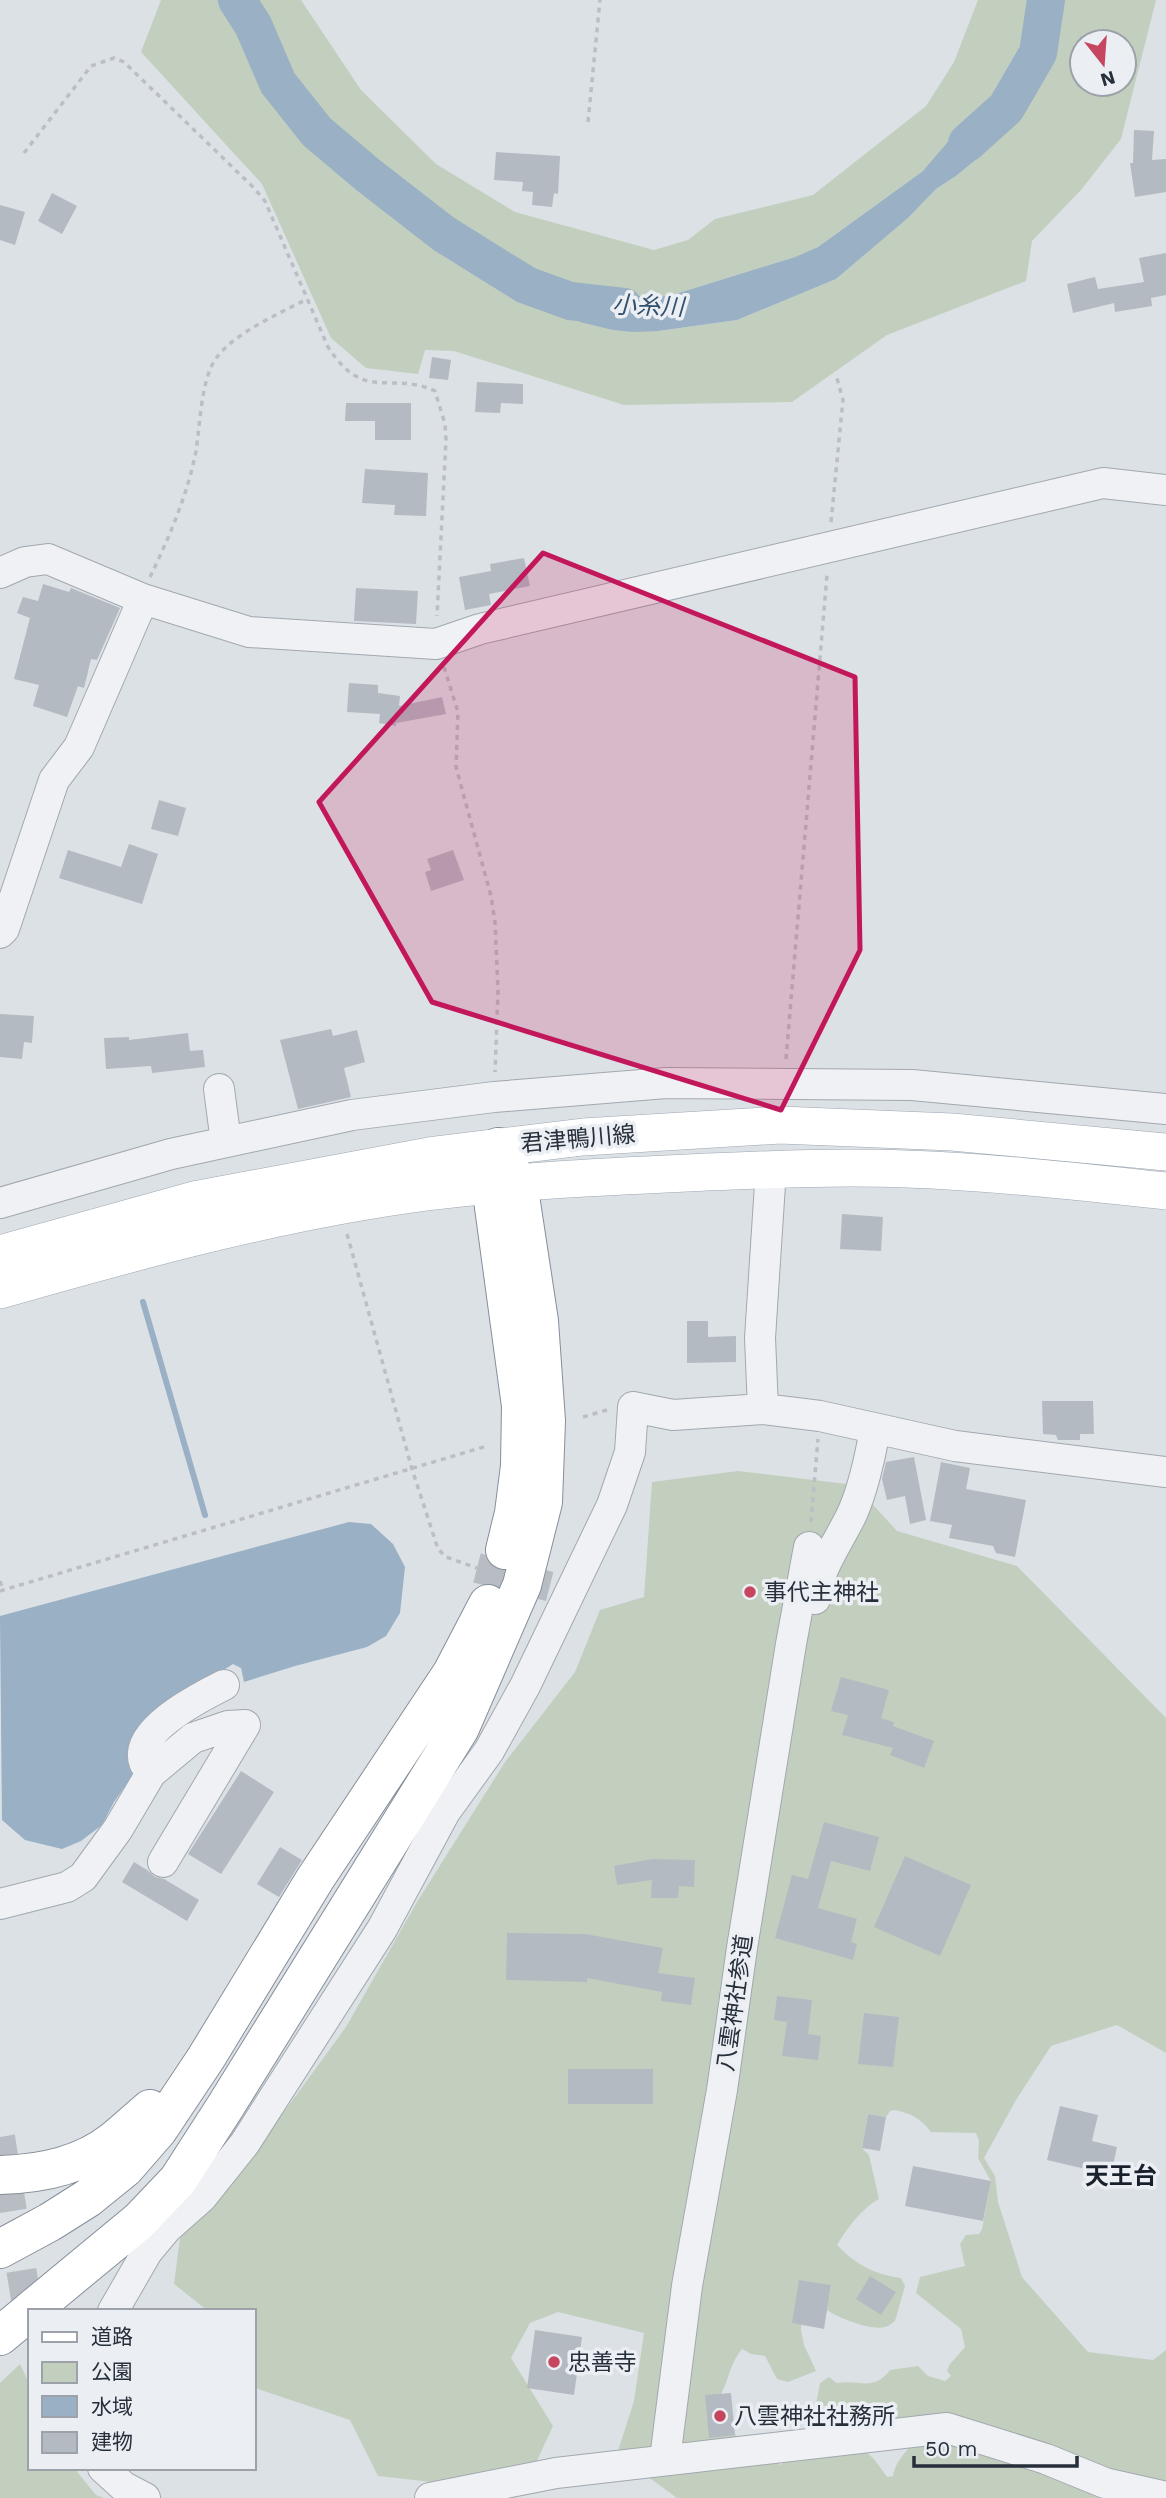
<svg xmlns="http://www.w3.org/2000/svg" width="1166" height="2498" viewBox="0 0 1166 2498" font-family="'Work Sans','Noto Sans JP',sans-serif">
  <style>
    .green { fill: #c3cfbe; fill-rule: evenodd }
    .water { fill: #99b0c5 }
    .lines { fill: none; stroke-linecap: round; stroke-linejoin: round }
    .stream { stroke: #99b0c5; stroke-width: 6 }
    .river { stroke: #99b0c5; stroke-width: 38 }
    .building { fill: #b4bac2 }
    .minor-tunnel { stroke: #b8bdc4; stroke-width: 30; stroke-dasharray: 30 15; stroke-linecap: butt }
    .minor-casing { stroke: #a2a8af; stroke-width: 32 }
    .major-casing { stroke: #9ca6b1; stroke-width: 38 }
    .highway-casing { stroke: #858f9b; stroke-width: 40 }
    .path { stroke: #bbbfc4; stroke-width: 3.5; stroke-dasharray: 5 5; stroke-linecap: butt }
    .minor { stroke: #eff1f4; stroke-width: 30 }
    .major { stroke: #fff; stroke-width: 37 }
    .highway { stroke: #fff; stroke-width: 38 }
    .marked { fill: #c2185b; fill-opacity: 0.2; stroke: #c2185b; stroke-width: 5; stroke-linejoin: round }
    .poi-dot { fill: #c64660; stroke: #ebeff4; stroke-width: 2.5 }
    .labels { text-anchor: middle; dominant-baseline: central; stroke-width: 7; stroke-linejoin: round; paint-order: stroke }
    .street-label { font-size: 23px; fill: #272f3b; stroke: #ebeff4 }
    .poi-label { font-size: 23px; fill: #272f3b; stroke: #ebeff4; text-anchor: start }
    .water-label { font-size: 24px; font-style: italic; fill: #33506d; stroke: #ebeff4 }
    .neighbourhood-label { font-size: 24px; font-weight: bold; fill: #19212c; stroke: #ebeff4 }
  </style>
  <rect width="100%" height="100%" fill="#dce1e6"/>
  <!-- green -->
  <path class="green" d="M161,0H301L361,90L436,164L515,212L654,250L688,240L715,219L813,195L926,106L954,62L978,0H1156L1121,139L1081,190L1032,241L1026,281L887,335L792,402L624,405L454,351L425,350L418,374L366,368L331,338L262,184L141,52ZM1082,42H1124V84H1082ZM1001,106L999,129L991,138L984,153L956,176L936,189L908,218L836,279L737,320L658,331L570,302L607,291L647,297L669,296L795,257L818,247L923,171L973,120L995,112Z
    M738,1471L855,1485L897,1531L1017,1566L1166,1718V2053L1117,2025L1051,2046L1016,2100L984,2158L995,2176L998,2202L1022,2277L1088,2352L1153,2360L1166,2350V2498H677L617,2454L634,2401L644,2333L558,2312L530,2323L511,2358L553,2426L535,2465L440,2483L378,2476L350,2420L258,2389L254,2385V2311H208L174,2284L180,2238L254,2153L346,2027L417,1902L505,1762L575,1672L600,1610L644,1597L652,1482ZM895,2110C912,2114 920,2118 931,2132L976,2133L979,2141L978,2158L991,2181L982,2229L979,2234L966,2235L960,2244L965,2266L920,2277L916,2293L961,2329L965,2347L950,2364L947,2371L951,2376L945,2381L928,2376L918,2366L890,2370C874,2392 859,2379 837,2383L829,2377L820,2383L816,2405L827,2420L844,2428L914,2441C905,2454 896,2460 893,2476L887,2477L874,2459L859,2446L789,2456L781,2465L731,2432L720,2396C729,2380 730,2363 742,2349L751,2354L765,2356L777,2379L788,2382L816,2371L804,2345L801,2330L805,2281L831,2286L827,2310C838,2318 872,2331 885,2327C889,2326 892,2323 895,2321L905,2286L901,2278C875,2275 855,2264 837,2245C848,2227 861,2209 879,2199L869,2155L862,2148L868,2114L886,2117L890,2111Z
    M20,2364L30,2385V2468H74L96,2495L104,2498H0V2383Z"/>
  <!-- water -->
  <path class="water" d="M1002,106L1008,113L984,153L956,176L936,189L908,218L836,279L737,320L658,331L633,332L613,330L580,322L570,301L607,291L647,297L669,296L795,257L818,247L923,171L958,130L973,120L995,112Z
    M349,1522L371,1524L393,1544L405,1567L400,1613L386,1636L367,1647L295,1666L244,1682L241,1668L233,1664L167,1706L138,1768L114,1802L102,1825L81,1841L62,1849L25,1840L2,1820L0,1616Z"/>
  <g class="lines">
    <!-- stream -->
    <path class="stream" d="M143,1302L205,1515"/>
    <!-- river -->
    <path class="river" d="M237,0L253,25L278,83L317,132L368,175L444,234L526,285L570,301L624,307
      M967,143L1006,108L1038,53L1046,0"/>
  </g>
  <!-- building -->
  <path class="building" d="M1134,130L1154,131L1152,160L1166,159V192L1135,197L1130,163H1133Z
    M496,152L560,156L558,194L554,193L552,207L532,205L533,192L522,191L523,182L494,180Z
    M52,193L77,206L62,234L38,221Z
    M0,205L25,212L15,245L0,240Z
    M1166,253V295L1151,298L1152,306L1115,312L1114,303L1073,313L1067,284L1095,277L1098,289L1144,282L1139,258Z
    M432,357L451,360L448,380L429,378Z
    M477,382L523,384V404L501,403L500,413L475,412Z
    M346,403H411V440H375V421H345Z
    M365,469L428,473L426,516L394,515L395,505L362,503Z
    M524,558L530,586L489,594L491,605L465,610L459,577L491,571L490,564Z
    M43,584L69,592L71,588L120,608L97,660L91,659L84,688L78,686L67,717L33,706L39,685L14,679L30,618L17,613L23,597L38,601Z
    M356,588L418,591L416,624L354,621Z
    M349,683L378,685V693L400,696L399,706L442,697L446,714L396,723V726L379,723L380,714L347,712Z
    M159,800L186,808L178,836L151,829Z
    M129,844L158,854L142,904L59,878L68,850L121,867Z
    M453,850L464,880L431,891L425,872L431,870L427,859Z
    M0,1014L34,1016L32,1043L24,1042L22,1059L0,1057Z
    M331,1029L333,1036L357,1030L365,1062L344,1068L351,1097L298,1109L280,1040Z
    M188,1033L190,1051L203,1050L205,1067L152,1073L151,1066L106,1069L104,1038L129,1037V1040Z
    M842,1214L883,1217L881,1251L840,1249Z
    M687,1321H708V1337L736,1336V1362L687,1363Z
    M1042,1401H1093L1094,1434H1080V1440H1058L1056,1435L1043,1434Z
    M914,1457L926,1520L910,1524L905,1496L887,1500L882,1479L886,1462Z
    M941,1462L970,1468L966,1489L1026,1500L1015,1557L996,1553L993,1546L949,1538L952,1525L930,1521Z
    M841,1677L889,1690L881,1718L894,1722L893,1726L934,1741L924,1768L890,1755L893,1748L842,1735L848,1715L831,1711Z
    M241,1771L274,1792L221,1874L188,1854Z
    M824,1822L879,1837L870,1871L831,1861L818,1908L857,1919L851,1942L857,1944L853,1960L775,1938L792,1875L808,1879Z
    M280,1847L302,1860L279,1897L257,1884Z
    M905,1856L971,1885L940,1956L874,1927Z
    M652,1859L695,1860L694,1887L679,1886L678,1898H651L652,1880L617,1885L614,1866Z
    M134,1862L147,1870L155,1877L164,1879L199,1900L187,1921L122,1882Z
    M507,1933L585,1934L663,1948L658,1973L695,1978L691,2005L661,2001L662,1992L587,1978V1982L506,1980Z
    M777,1996L812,2000L808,2034L821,2036L818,2060L782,2056L787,2022L774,2020Z
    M864,2013L899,2017L893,2067L858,2064Z
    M568,2069H653V2104H568Z
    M1060,2106L1098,2115L1092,2141L1117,2147L1111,2175L1047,2160Z
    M868,2114L886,2117L880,2151L862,2148Z
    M913,2166L991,2181L983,2221L905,2206Z
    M870,2276L896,2292L881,2315L856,2299Z
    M799,2280L831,2285L824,2329L792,2323Z
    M535,2330L582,2337L574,2395L527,2388Z
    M731,2393L735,2435L709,2438L705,2395Z"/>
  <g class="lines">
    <!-- minor-tunnel -->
    <path class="minor-tunnel" d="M477,1568L552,1587
      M0,2137L30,2324"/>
    <!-- minor casing -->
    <g class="minor-casing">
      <path id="minor" d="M0,573L25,562L48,559L143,599L249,632L436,644L480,629L1103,483L1166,490
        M0,933L4,929L54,780L79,747L143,599
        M219,1089L226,1142
        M0,1203L171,1154L352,1115L494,1097L666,1083L912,1085L1166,1109
        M763,1409L760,1338L771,1169
        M815,1599C818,1569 839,1541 852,1514C864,1487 870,1458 875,1429
        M151,1773C146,1766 142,1762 143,1753C145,1725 202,1696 224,1685
        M163,1862L245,1725
        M0,1904L67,1887L83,1877L118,1829L151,1773L193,1738L228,1726L245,1725
        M113,2311L147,2252L167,2228L202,2197L245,2143L382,1929L445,1812L489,1751L525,1686L612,1505L630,1452L633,1407L673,1415L763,1409L820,1416L955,1446L1166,1472
        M665,2459L687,2286L722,2090L742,1948L791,1644L809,1547
        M103,2468L124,2487L145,2498
        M430,2498L556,2473L947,2428L1046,2459L1105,2483L1166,2497"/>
    </g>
    <!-- major casing -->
    <g class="major-casing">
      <path id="major" d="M0,1254L194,1200L435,1155L583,1137L780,1125L952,1132L1166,1152
        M0,1290C140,1250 282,1211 427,1192C513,1181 600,1177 687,1173C760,1170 833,1166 906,1169C993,1172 1080,1182 1166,1191"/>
    </g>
    <!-- highway casing -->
    <g class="highway-casing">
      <path id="highway" d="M498,1147L491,1185L521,1406L520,1466L514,1513L505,1550
        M0,2175C39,2174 81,2166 113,2141C126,2131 138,2119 150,2109
        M0,2249L50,2222L88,2198L125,2168L158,2130L206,2058L315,1879L452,1673L488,1604
        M30,2311L139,2221L178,2180L225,2107L460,1728L522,1585L543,1502L546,1421L539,1321L518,1183L498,1147
        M0,2336L30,2311"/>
    </g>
    <!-- path -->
    <path class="path" d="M588,122L600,0
      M24,153L91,66L114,58L124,62L253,187L265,201L328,347C365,404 389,370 435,391L445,424L446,440L437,616
      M831,522L843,400L836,375
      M150,577C169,538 188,493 196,451C200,426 201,377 217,357C236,332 279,314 307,299
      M444,667L458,712L456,767L491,896L495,922L498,991L495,1072
      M786,1059L827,575
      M347,1234L412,1469L438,1549L446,1557L477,1568
      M583,1417L607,1410
      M811,1522L818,1439
      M0,1581L3,1590
      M0,1591L487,1446"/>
    <!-- minor -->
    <use href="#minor" class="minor"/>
    <!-- major -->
    <use href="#major" class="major"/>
    <!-- highway -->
    <use href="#highway" class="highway"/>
  </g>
  <!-- marked area -->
  <path class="marked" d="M543,553L855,677L860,950L781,1110L432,1002L319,802Z"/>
  <!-- markers -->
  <g class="poi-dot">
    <circle cx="750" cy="1592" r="7"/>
    <circle cx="554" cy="2362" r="7"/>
    <circle cx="720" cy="2416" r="7"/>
  </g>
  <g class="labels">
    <!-- street labels -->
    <g class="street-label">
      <text transform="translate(578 1139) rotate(-5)">君津鴨川線</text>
      <text transform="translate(735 2003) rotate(-82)">八雲神社参道</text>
    </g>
    <!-- poi labels -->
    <g class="poi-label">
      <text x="764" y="1592">事代主神社</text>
      <text x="568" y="2362">忠善寺</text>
      <text x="734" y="2416">八雲神社社務所</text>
    </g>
    <!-- water labels -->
    <g class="water-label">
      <text transform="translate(648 306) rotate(2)">小糸川</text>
    </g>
    <!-- neighbourhood labels -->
    <g class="neighbourhood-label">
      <text x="1121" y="2176">天王台</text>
    </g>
  </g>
  <!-- legend -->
  <rect x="28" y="2309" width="228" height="161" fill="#ebeff4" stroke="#9da2aa" stroke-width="2"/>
  <rect x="42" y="2332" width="35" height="10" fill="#ffffff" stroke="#9da2aa" stroke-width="2"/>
  <text x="91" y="2344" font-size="21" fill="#272f3b">道路</text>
  <rect x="42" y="2362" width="35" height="21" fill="#c3cfbe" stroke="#9da2aa" stroke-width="2"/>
  <text x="91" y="2379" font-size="21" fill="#272f3b">公園</text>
  <rect x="42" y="2396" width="35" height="21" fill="#99b0c5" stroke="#9da2aa" stroke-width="2"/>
  <text x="91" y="2414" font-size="21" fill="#272f3b">水域</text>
  <rect x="42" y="2432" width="35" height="21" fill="#b4bac2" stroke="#9da2aa" stroke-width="2"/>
  <text x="91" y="2449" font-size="21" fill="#272f3b">建物</text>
  <!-- north arrow -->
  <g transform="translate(1103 63) rotate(163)"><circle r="33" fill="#ebeff4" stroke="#9da2aa" stroke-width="2"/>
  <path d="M0-5L12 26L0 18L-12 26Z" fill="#c64660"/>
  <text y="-10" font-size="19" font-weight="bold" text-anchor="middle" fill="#272f3b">N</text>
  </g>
  <!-- scale -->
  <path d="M914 2456v10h163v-10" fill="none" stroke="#272f3b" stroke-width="3.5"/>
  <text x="925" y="2456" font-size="21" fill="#272f3b" stroke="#ebeff4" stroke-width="5" paint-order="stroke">50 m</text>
</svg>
